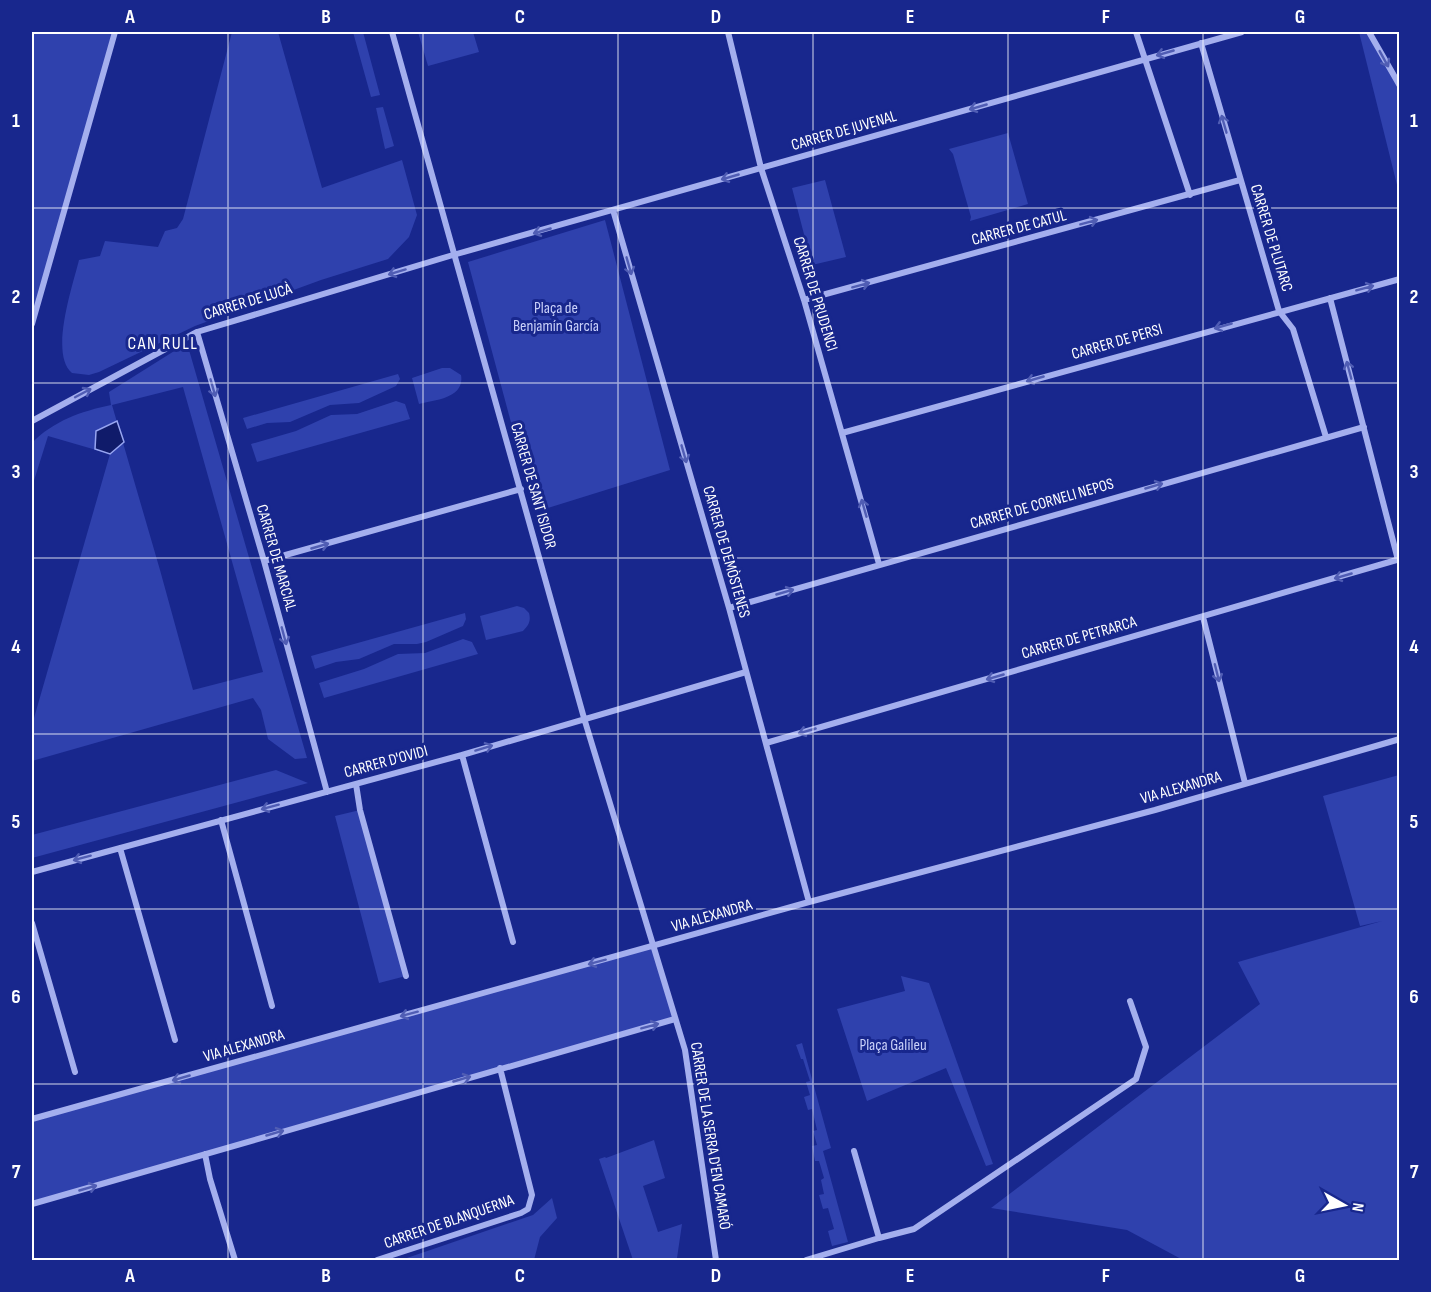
<svg xmlns="http://www.w3.org/2000/svg" width="1431" height="1292" viewBox="0 0 1431 1292" font-family="'Sofia Sans Condensed',sans-serif">
  <style>
    .green { fill: #2f41ad; fill-rule: evenodd }
    .water { fill: #101b6a; stroke: #97a5f1; stroke-width: 1.5 }
    .lines { fill: none; stroke-linecap: round; stroke-linejoin: round }
    .street { stroke: #a4afee; stroke-width: 6 }
    .oneway { stroke: #505db4 }
    .grid { fill: none; stroke: #fff; stroke-width: 1.5; stroke-opacity: 0.55 }
    .labels { text-anchor: middle; dominant-baseline: central; stroke-width: 6; stroke-linejoin: round; paint-order: stroke }
    .street-label { font-size: 16px; fill: #fff; stroke: #18278d }
    .park-label { font-size: 16px; fill: #cad1fa; stroke: #18278d }
    .neighbourhood-label { font-size: 18px; letter-spacing: 1.5px; fill: #fff; stroke: #18278d }
    .neatline { fill: none; stroke: #fff; stroke-width: 2 }
    .grid-label { font-size: 20px; text-anchor: middle; font-weight: bold; fill: #fff }
  </style>
  <rect width="100%" height="100%" fill="#18278d"/>
  <!-- green -->
  <path class="green" d="M32,32H115L32,324Z
    M232,32H278L322,188L402,160L417,215L409,237L388,259L321,280L195,326L99,372L89,375L72,373C49,354 73,285 79,260L100,256L105,241L158,247L165,231L177,228L183,219Z
    M353,32H363L380,95L371,97Z
    M418,32H473L479,52L428,66Z
    M1359,32H1369L1399,86V193Z
    M383,107L394,146L385,149L376,108Z
    M1008,133L1028,204L970,221L971,217L953,154L949,149Z
    M825,180L846,257L812,265L792,188Z
    M605,220L670,470L535,512L468,262Z
    M187,343L307,758L295,759L268,739L261,710L253,698L32,761V725L110,454L48,436L32,487V443C53,421 82,411 111,405L109,392ZM183,387L263,672L193,690L160,570L112,405Z
    M442,368H450L461,375C465,398 436,400 419,404L412,378Z
    M398,374L400,379L396,386L359,403L330,405L290,422L267,423L247,429L243,418Z
    M396,401L405,404L410,419L257,462L251,444L296,431L331,415L357,414Z
    M517,606L524,608L529,613C531,621 529,625 523,631L486,640L480,616Z
    M465,613L466,619L463,626L426,642L417,644H394L359,659L336,662L315,669L311,656Z
    M463,639L472,642L478,654L324,698L319,683L364,669L398,654L425,653Z
    M276,770L308,783L32,858V835Z
    M1399,775V1260H1183L1127,1230L991,1208L1260,1004L1238,962L1382,921L1360,926L1323,796Z
    M360,810L406,976L379,983L335,816Z
    M653,947L675,1019L32,1204V1120Z
    M901,976L929,983L993,1164L986,1166L946,1068L867,1101L837,1009L905,991Z
    M802,1043L831,1148L823,1151L848,1242L832,1246L828,1231L834,1229L828,1208L823,1209L819,1195L824,1194L821,1180L824,1178L819,1161H815L812,1146L817,1145L813,1131L817,1130L812,1109L808,1110L804,1097L810,1095L806,1082L810,1081L803,1059H801L796,1045Z
    M654,1140L665,1178L643,1186L658,1232L682,1224L677,1258L669,1260H633L599,1159L605,1157L606,1158Z
    M552,1198L557,1218L540,1237L534,1260H401L533,1215Z"/>
  <!-- water -->
  <path class="water" d="M117,421L124,442L110,454L95,449L96,431Z"/>
  <g class="lines">
    <!-- street -->
    <path class="street" d="M392,32L584,718L685,1050L716,1260
      M728,32L761,168L804,300L879,564
      M1136,32L1190,195
      M1369,32L1400,86
      M1201,43L1279,311L1293,329L1326,437
      M613,210L729,608L809,902
      M1330,298L1398,560
      M804,300L1240,180
      M32,324L115,32
      M197,332L264,561L327,792
      M32,421L197,332L453,255L1242,32
      M842,433L1400,279
      M264,561L521,489
      M729,608L1364,427
      M1203,617L1245,783
      M766,743L1400,559
      M462,755L513,942
      M356,784L360,810L406,976
      M221,820L272,1006
      M120,848L175,1040
      M32,872L462,755L746,672
      M32,923L75,1072
      M32,1119L809,902L1155,810L1400,739
      M205,1154L210,1179L235,1260
      M32,1204L675,1019
      M879,1238L914,1229L1136,1079L1146,1047L1130,1001
      M377,1260L521,1213L528,1209L532,1195L500,1068
      M806,1260L879,1238L854,1151"/>
  </g>
  <!-- one-way arrows -->
  <defs><path id="oneway-shaft" d="M-6 0H5M1.5-3L5.5 0L1.5 3" fill="none" stroke-width="1.6" stroke-linecap="round" stroke-linejoin="round" transform="scale(1.5)"/></defs>
  <g class="oneway">
    <use href="#oneway-shaft" transform="translate(1165 53) rotate(164)"/>
    <use href="#oneway-shaft" transform="translate(1384 59) rotate(61)"/>
    <use href="#oneway-shaft" transform="translate(978 107) rotate(164)"/>
    <use href="#oneway-shaft" transform="translate(1224 124) rotate(-106)"/>
    <use href="#oneway-shaft" transform="translate(730 177) rotate(164)"/>
    <use href="#oneway-shaft" transform="translate(1089 222) rotate(-15)"/>
    <use href="#oneway-shaft" transform="translate(542 231) rotate(164)"/>
    <use href="#oneway-shaft" transform="translate(629 266) rotate(74)"/>
    <use href="#oneway-shaft" transform="translate(397 272) rotate(163)"/>
    <use href="#oneway-shaft" transform="translate(861 285) rotate(-15)"/>
    <use href="#oneway-shaft" transform="translate(1365 288) rotate(-15)"/>
    <use href="#oneway-shaft" transform="translate(1223 326) rotate(164)"/>
    <use href="#oneway-shaft" transform="translate(1349 370) rotate(-105)"/>
    <use href="#oneway-shaft" transform="translate(1035 379) rotate(164)"/>
    <use href="#oneway-shaft" transform="translate(213 388) rotate(74)"/>
    <use href="#oneway-shaft" transform="translate(83 393) rotate(-28)"/>
    <use href="#oneway-shaft" transform="translate(684 454) rotate(74)"/>
    <use href="#oneway-shaft" transform="translate(1154 486) rotate(-16)"/>
    <use href="#oneway-shaft" transform="translate(864 508) rotate(-106)"/>
    <use href="#oneway-shaft" transform="translate(320 546) rotate(-16)"/>
    <use href="#oneway-shaft" transform="translate(1343 576) rotate(164)"/>
    <use href="#oneway-shaft" transform="translate(785 592) rotate(-16)"/>
    <use href="#oneway-shaft" transform="translate(284 636) rotate(75)"/>
    <use href="#oneway-shaft" transform="translate(1217 673) rotate(76)"/>
    <use href="#oneway-shaft" transform="translate(995 677) rotate(164)"/>
    <use href="#oneway-shaft" transform="translate(807 731) rotate(164)"/>
    <use href="#oneway-shaft" transform="translate(484 748) rotate(-17)"/>
    <use href="#oneway-shaft" transform="translate(270 807) rotate(165)"/>
    <use href="#oneway-shaft" transform="translate(82 858) rotate(165)"/>
    <use href="#oneway-shaft" transform="translate(597 962) rotate(165)"/>
    <use href="#oneway-shaft" transform="translate(409 1014) rotate(165)"/>
    <use href="#oneway-shaft" transform="translate(650 1026) rotate(-15)"/>
    <use href="#oneway-shaft" transform="translate(181 1078) rotate(164)"/>
    <use href="#oneway-shaft" transform="translate(462 1079) rotate(-16)"/>
    <use href="#oneway-shaft" transform="translate(275 1133) rotate(-16)"/>
    <use href="#oneway-shaft" transform="translate(88 1188) rotate(-16)"/>
  </g>
  <!-- grid -->
  <path class="grid" d="M228,32V1260M423,32V1260M618,32V1260M813,32V1260M1008,32V1260M1203,32V1260M32,208H1400M32,383H1400M32,558H1400M32,734H1400M32,909H1400M32,1084H1400"/>
  <g class="labels">
    <!-- street labels -->
    <g class="street-label">
      <text transform="translate(844 131) rotate(-16)">CARRER DE JUVENAL</text>
      <text transform="translate(1019 228) rotate(-15)">CARRER DE CATUL</text>
      <text transform="translate(1271 238) rotate(73)">CARRER DE PLUTARC</text>
      <text transform="translate(815 294) rotate(73)">CARRER DE PRUDENCI</text>
      <text transform="translate(248 302) rotate(-17)">CARRER DE LUCÀ</text>
      <text transform="translate(1117 342) rotate(-16)">CARRER DE PERSI</text>
      <text transform="translate(533 486) rotate(74)">CARRER DE SANT ISIDOR</text>
      <text transform="translate(1042 504) rotate(-16)">CARRER DE CORNELI NEPOS</text>
      <text transform="translate(726 552) rotate(74)">CARRER DE DEMÒSTENES</text>
      <text transform="translate(276 558) rotate(74)">CARRER DE MARCIAL</text>
      <text transform="translate(1079 638) rotate(-16)">CARRER DE PETRARCA</text>
      <text transform="translate(386 762) rotate(-15)">CARRER D'OVIDI</text>
      <text transform="translate(1181 788) rotate(-16)">VIA ALEXANDRA</text>
      <text transform="translate(712 916) rotate(-16)">VIA ALEXANDRA</text>
      <text transform="translate(244 1046) rotate(-16)">VIA ALEXANDRA</text>
      <text transform="translate(710 1136) rotate(81)">CARRER DE LA SERRA D'EN CAMARÓ</text>
      <text transform="translate(449 1222) rotate(-19)">CARRER DE BLANQUERNA</text>
    </g>
    <!-- park labels -->
    <g class="park-label">
      <text x="556" y="308">Plaça de<tspan x="556" dy="18">Benjamín García</tspan></text>
      <text x="893" y="1045">Plaça Galileu</text>
    </g>
    <!-- neighbourhood labels -->
    <g class="neighbourhood-label">
      <text x="163" y="343">CAN RULL</text>
    </g>
  </g>
  <!-- border -->
  <rect width="1431" height="1292" fill="none" stroke="#18278d" stroke-width="66"/>
  <!-- north arrow -->
  <g transform="translate(1344 1205) rotate(99)" stroke="#18278d" stroke-width="4.5" paint-order="stroke">
  <path d="M0-4.5L10 22L0 15L-10 22Z" fill="#ffffff"/>
  <text y="-9" font-size="16" font-weight="bold" text-anchor="middle" fill="#ffffff">N</text>
  </g>
  <rect x="33" y="33" width="1365" height="1226" class="neatline"/>
  <g class="grid-label">
    <text x="130" y="23">A</text>
    <text x="326" y="23">B</text>
    <text x="520" y="23">C</text>
    <text x="716" y="23">D</text>
    <text x="910" y="23">E</text>
    <text x="1106" y="23">F</text>
    <text x="1300" y="23">G</text>
    <text x="16" y="127">1</text>
    <text x="1414" y="127">1</text>
    <text x="16" y="303">2</text>
    <text x="1414" y="303">2</text>
    <text x="16" y="478">3</text>
    <text x="1414" y="478">3</text>
    <text x="16" y="653">4</text>
    <text x="1414" y="653">4</text>
    <text x="16" y="828">5</text>
    <text x="1414" y="828">5</text>
    <text x="16" y="1003">6</text>
    <text x="1414" y="1003">6</text>
    <text x="16" y="1178">7</text>
    <text x="1414" y="1178">7</text>
    <text x="130" y="1282">A</text>
    <text x="326" y="1282">B</text>
    <text x="520" y="1282">C</text>
    <text x="716" y="1282">D</text>
    <text x="910" y="1282">E</text>
    <text x="1106" y="1282">F</text>
    <text x="1300" y="1282">G</text>
  </g>
</svg>
